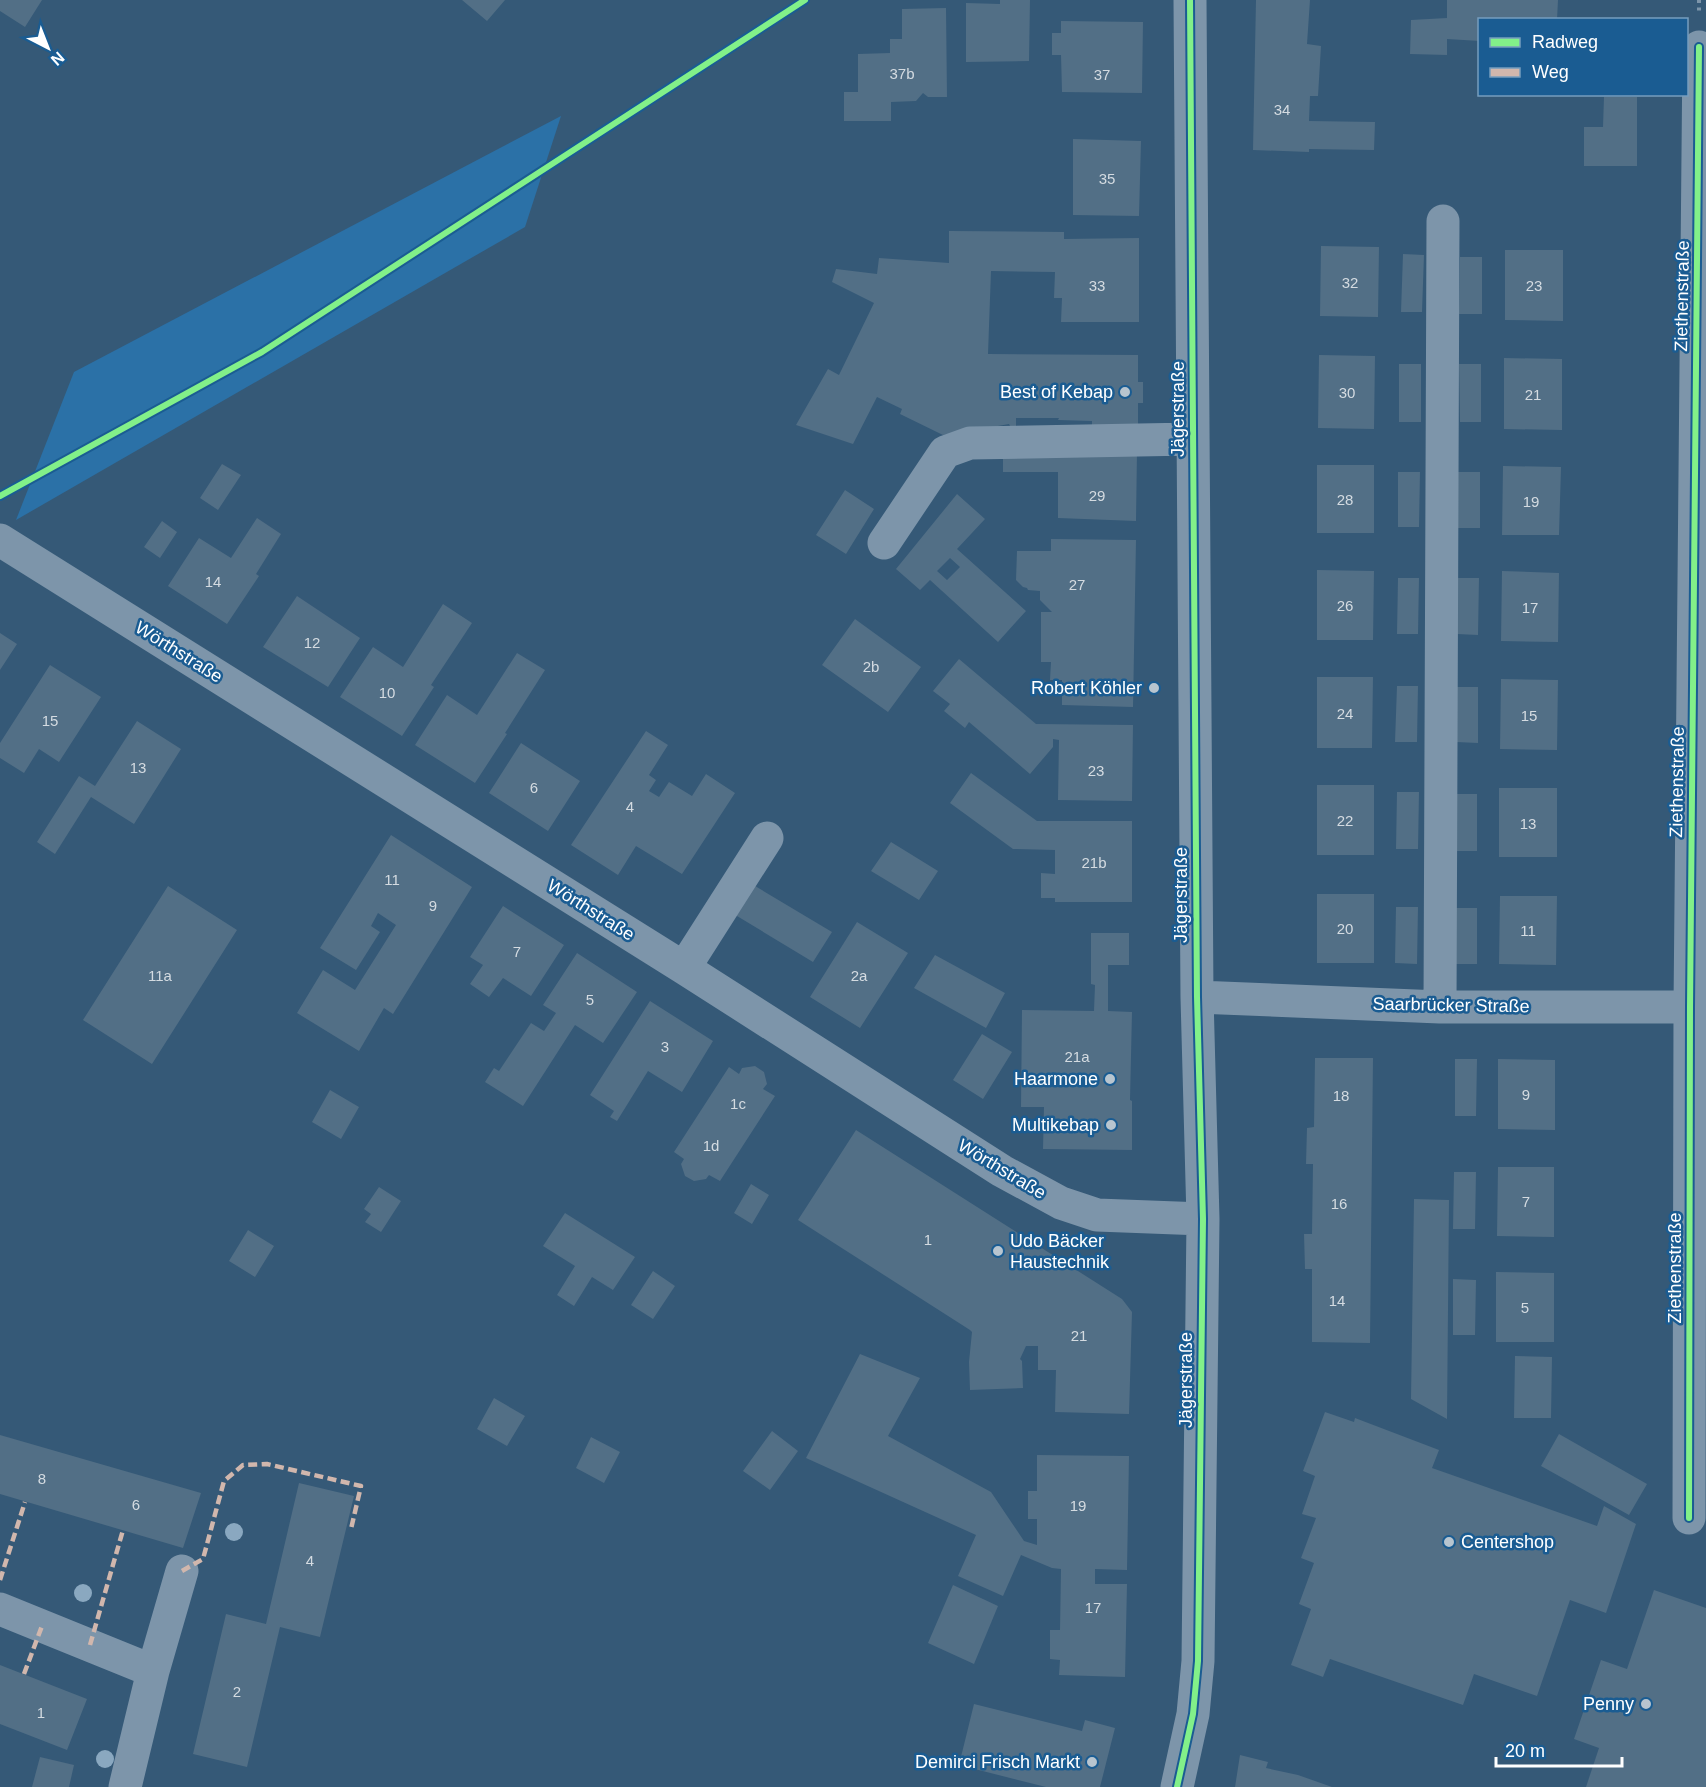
<svg xmlns="http://www.w3.org/2000/svg" width="1706" height="1787" viewBox="0 0 1706 1787" font-family="Arial,sans-serif">
  <style>
    .green { fill: #2b71a7 }
    .building { fill: #526f86; fill-rule: evenodd }
    .lines { fill: none; stroke-linecap: round; stroke-linejoin: round }
    .path { stroke: #7d95aa; stroke-width: 4; stroke-dasharray: 3 4.5; stroke-linecap: butt }
    .minor { stroke: #7d95aa; stroke-width: 33 }
    .quiet { stroke: #d1b7ad; stroke-width: 4.5; stroke-dasharray: 9 4.5; stroke-linecap: butt }
    .cycleway-casing { stroke: #1a5c92; stroke-width: 10 }
    .cycleway { stroke: #82f089; stroke-width: 6 }
    .tree { fill: #8aa8c0 }
    .poi-dot { fill: #b8c5cf; stroke: #1a5c92; stroke-width: 2 }
    .labels { text-anchor: middle; dominant-baseline: central; stroke-width: 5; stroke-linejoin: round; paint-order: stroke }
    .number-label { font-size: 15px; fill: #d4dbe1 }
    .street-label { font-size: 18px; fill: #fff; stroke: #1a5c92 }
    .poi-label { font-size: 18px; fill: #fff; stroke: #1a5c92; text-anchor: end }
  </style>
  <rect width="100%" height="100%" fill="#355977"/>
  <!-- green -->
  <path class="green" d="M561,116L525,227L16,520L74,372Z"/>
  <!-- building -->
  <path class="building" d="M0,0H42L25,27L0,11Z
    M462,0H505L487,21Z
    M1000,0H1030L1029,61L966,62V3L1000,4Z
    M1256,0H1310L1307,44L1321,46L1318,96H1310L1309,121L1375,122L1374,150L1309,149V152L1253,150Z
    M1447,0H1558L1557,20H1480V41L1447,39V55L1410,54L1411,20L1447,18Z
    M946,8L947,97H928L923,93L916,101L891,102V121H844V92H858V54L890,53V39H902V9Z
    M1061,21L1143,22L1142,93L1062,92L1061,55H1052V33H1061Z
    M1604,97H1637V166H1584V127H1603Z
    M1073,139L1141,141L1139,216L1073,215Z
    M949,231L1064,232V239L1139,238V322H1061L1062,298H1054L1055,272L991,271L988,354L1138,355V382H1143V403H1138V429L1092,428V421L1058,420L1059,418H1016V426H1010L1009,424L998,426V428L943,435L900,414L902,409L877,397L853,444L796,425L828,369L839,375L874,303L832,282L836,269L877,274L879,258L949,263Z
    M1321,246L1379,247L1378,317L1320,316Z
    M1505,250H1563V321L1505,320Z
    M1403,254L1424,255L1422,312H1401Z
    M1460,257H1482V314H1459Z
    M1319,355L1375,356L1374,429L1318,428Z
    M1504,358L1562,359V430L1504,429Z
    M1399,364H1421V422H1399Z
    M1459,364H1481V422H1460Z
    M1003,450L1137,451L1136,521L1058,518V472H1003Z
    M222,464L241,475L218,510L200,498Z
    M1317,465H1374V533H1317Z
    M1503,466L1561,467L1559,535H1502Z
    M1398,472H1420L1419,527H1398Z
    M1458,472H1480V528H1457Z
    M845,490L874,509L846,554L816,535Z
    M957,494L985,519L957,549L1026,611L998,642L930,580L920,590L896,569ZM950,558L960,567L947,580L937,571Z
    M257,518L281,534L256,574L259,576L227,624L168,586L199,538L231,558Z
    M162,521L177,532L160,558L144,547Z
    M1051,539L1136,540L1133,707L1062,705V680H1050L1051,662H1041V612H1052L1040,600V591L1028,590L1027,588L1023,587L1016,580L1017,551H1051Z
    M1317,570L1374,571L1373,640H1317Z
    M1502,571L1559,573L1558,642L1501,641Z
    M1398,578H1419L1418,634H1397Z
    M1458,578H1479L1478,635L1457,634Z
    M297,596L360,638L328,687L263,647Z
    M443,604L472,623L431,685L434,687L402,736L340,697L373,647L403,667Z
    M855,619L921,667L888,712L822,665Z
    M0,633L17,644L0,670Z
    M517,653L545,670L505,733L507,734L475,783L415,745L447,695L477,715Z
    M959,659L1036,724L1133,725L1132,801L1058,800L1059,740L1053,739V747L1030,774L969,722L965,728L944,711L950,704L933,691Z
    M50,665L101,697L59,762L39,749L24,773L0,758V743Z
    M1317,677H1373L1372,748H1317Z
    M1501,679L1558,680L1557,750L1500,749Z
    M1397,686H1418L1417,742H1395Z
    M1457,687H1478V743L1456,742Z
    M137,721L181,749L134,824L91,797L55,854L37,842L79,776L95,786Z
    M646,731L668,745L649,775L656,780L649,791L659,797L669,782L692,796L706,774L735,793L682,874L636,846L618,875L571,845Z
    M521,743L580,781L548,831L489,793Z
    M971,773L1037,821H1132V902H1055V898H1041V873L1055,874V850L1013,849L950,803Z
    M1317,785H1374V855H1317Z
    M1499,788H1557V857H1499Z
    M1397,792H1419L1418,849H1396Z
    M1455,794H1477V851H1455Z
    M391,835L472,887L393,1014L384,1008L359,1051L297,1013L323,970L355,990L396,925L378,913L371,926L380,932L356,970L320,948Z
    M891,842L938,871L919,900L871,871Z
    M750,883L832,932L813,962L732,913Z
    M168,886L237,930L152,1064L83,1020Z
    M1317,894H1374V963H1317Z
    M1500,896H1557L1556,965L1499,964Z
    M503,906L564,945L531,996L503,978L489,997L470,984L483,965L470,957Z
    M1396,907H1418L1417,964L1395,963Z
    M1455,908H1477V964H1454Z
    M857,922L908,953L860,1028L810,997Z
    M1091,933H1129V965H1108V1011L1132,1012L1130,1100L1132,1101V1150L1043,1149L1044,1107H1021L1022,1010L1094,1011L1095,985L1091,984Z
    M577,953L637,992L603,1043L575,1025L523,1106L485,1082L494,1068L499,1071L531,1023L544,1031L556,1013L543,1005Z
    M935,955L1005,993L986,1028L914,988Z
    M650,1001L713,1041L682,1092L648,1071L617,1121L610,1117L614,1111L590,1095Z
    M982,1034L1012,1052L983,1099L953,1080Z
    M1315,1058H1373L1370,1343L1312,1342V1269H1305L1304,1234H1312L1313,1164H1306L1307,1128L1314,1127Z
    M1455,1059H1477L1476,1116H1455Z
    M1498,1059L1555,1060V1130L1498,1129Z
    M755,1066L764,1072L767,1084L763,1089L775,1096L720,1181L709,1175L706,1179L694,1181L685,1176L681,1164L684,1159L674,1152L729,1067L739,1074L742,1068Z
    M330,1090L359,1107L341,1139L312,1122Z
    M856,1130L1122,1299L1132,1312L1129,1414L1055,1412L1056,1370H1038V1346H1026L1020,1359L1022,1361L1023,1388L970,1390L969,1362L972,1332L970,1330L798,1220Z
    M1498,1167H1554V1237L1497,1236Z
    M1454,1172H1476L1475,1229H1453Z
    M751,1184L769,1195L752,1224L734,1213Z
    M379,1187L401,1201L381,1232L365,1222L371,1214L364,1209Z
    M1414,1199L1449,1200L1447,1419L1411,1399Z
    M565,1213L635,1257L613,1290L592,1277L574,1306L557,1295L575,1266L543,1246Z
    M248,1230L274,1246L255,1277L229,1261Z
    M653,1271L675,1286L653,1319L631,1305Z
    M1496,1272L1554,1273V1342H1496Z
    M1453,1279L1476,1280L1475,1335H1453Z
    M860,1354L920,1378L888,1436L991,1492L1024,1541L1037,1545V1519H1028V1491H1037V1455L1129,1456L1127,1570L1095,1569V1584H1127L1125,1677L1059,1675L1060,1660L1050,1659V1630H1060L1061,1569L1052,1568L1021,1555L1003,1596L958,1576L976,1535L806,1458Z
    M1515,1356L1552,1357L1551,1418H1514Z
    M494,1398L525,1416L507,1446L477,1429Z
    M1325,1412L1354,1422L1355,1418L1439,1450L1432,1468L1597,1526L1604,1506L1636,1524L1606,1613L1570,1600L1537,1696L1474,1674L1463,1705L1330,1659L1323,1677L1291,1665L1311,1609L1299,1604L1314,1563L1301,1558L1316,1518L1302,1514L1315,1476L1303,1471Z
    M772,1431L798,1451L770,1490L743,1471Z
    M1559,1434L1647,1484L1629,1515L1541,1466Z
    M0,1435L201,1493L183,1548L0,1494Z
    M591,1437L620,1452L604,1483L576,1468Z
    M299,1483L354,1496L320,1637L280,1627L247,1767L193,1754L226,1614L266,1624Z
    M953,1585L998,1606L974,1664L928,1643Z
    M1654,1590L1706,1608V1787H1586L1599,1748L1574,1739L1601,1660L1627,1669Z
    M0,1665L87,1699L67,1750L0,1724Z
    M974,1704L1082,1731L1085,1720L1115,1728L1100,1787H1046L959,1765Z
    M1240,1755L1268,1762L1266,1768L1298,1775L1332,1787H1235Z
    M40,1757L74,1765L69,1787H32Z"/>
  <g class="lines">
    <!-- path -->
    <path class="path" d="M1699,0V11"/>
    <!-- minor -->
    <path class="minor" d="M0,540L684,968L1002,1171L1061,1203L1097,1215L1203,1219
      M884,543L945,452L970,443L1193,439
      M684,968L767,838
      M1197,997L1440,1007H1706
      M1440,1007L1443,221
      M1689,1518L1690,1007L1699,47
      M0,1609L153,1671
      M125,1787L153,1671L182,1571
      M1177,1787L1193,1714L1198,1661L1203,1219L1197,997L1190,0"/>
    <!-- quiet -->
    <path class="quiet" d="M182,1571L203,1559L224,1481L243,1465L267,1464L361,1486L351,1529
      M0,1580L25,1502
      M90,1645L123,1530
      M24,1674L42,1626"/>
    <!-- cycleway casing -->
    <g class="cycleway-casing">
      <path id="cycleway" d="M0,496L262,352L805,0
        M1689,1518L1690,1007L1699,47
        M1177,1787L1193,1714L1198,1661L1203,1219L1197,997L1190,0"/>
    </g>
    <!-- cycleway -->
    <use href="#cycleway" class="cycleway"/>
  </g>
  <!-- trees -->
  <g class="tree">
    <circle cx="234" cy="1532" r="9"/>
    <circle cx="83" cy="1593" r="9"/>
    <circle cx="105" cy="1759" r="9"/>
  </g>
  <!-- markers -->
  <g class="poi-dot">
    <circle cx="1125" cy="392" r="6"/>
    <circle cx="1154" cy="688" r="6"/>
    <circle cx="1110" cy="1079" r="6"/>
    <circle cx="1111" cy="1125" r="6"/>
    <circle cx="998" cy="1251" r="6"/>
    <circle cx="1449" cy="1542" r="6"/>
    <circle cx="1646" cy="1704" r="6"/>
    <circle cx="1092" cy="1762" r="6"/>
  </g>
  <g class="labels">
    <!-- number labels -->
    <g class="number-label">
      <text x="902" y="73">37b</text>
      <text x="1102" y="74">37</text>
      <text x="1282" y="109">34</text>
      <text x="1107" y="178">35</text>
      <text x="1350" y="282">32</text>
      <text x="1097" y="285">33</text>
      <text x="1534" y="285">23</text>
      <text x="1347" y="392">30</text>
      <text x="1533" y="394">21</text>
      <text x="1097" y="495">29</text>
      <text x="1345" y="499">28</text>
      <text x="1531" y="501">19</text>
      <text x="213" y="581">14</text>
      <text x="1077" y="584">27</text>
      <text x="1345" y="605">26</text>
      <text x="1530" y="607">17</text>
      <text x="312" y="642">12</text>
      <text x="871" y="666">2b</text>
      <text x="387" y="692">10</text>
      <text x="1345" y="713">24</text>
      <text x="1529" y="715">15</text>
      <text x="50" y="720">15</text>
      <text x="138" y="767">13</text>
      <text x="1096" y="770">23</text>
      <text x="534" y="787">6</text>
      <text x="630" y="806">4</text>
      <text x="1345" y="820">22</text>
      <text x="1528" y="823">13</text>
      <text x="1094" y="862">21b</text>
      <text x="392" y="879">11</text>
      <text x="433" y="905">9</text>
      <text x="1345" y="928">20</text>
      <text x="1528" y="930">11</text>
      <text x="517" y="951">7</text>
      <text x="160" y="975">11a</text>
      <text x="859" y="975">2a</text>
      <text x="590" y="999">5</text>
      <text x="665" y="1046">3</text>
      <text x="1077" y="1056">21a</text>
      <text x="1526" y="1094">9</text>
      <text x="1341" y="1095">18</text>
      <text x="738" y="1103">1c</text>
      <text x="711" y="1145">1d</text>
      <text x="1526" y="1201">7</text>
      <text x="1339" y="1203">16</text>
      <text x="928" y="1239">1</text>
      <text x="1337" y="1300">14</text>
      <text x="1525" y="1307">5</text>
      <text x="1079" y="1335">21</text>
      <text x="42" y="1478">8</text>
      <text x="136" y="1504">6</text>
      <text x="1078" y="1505">19</text>
      <text x="310" y="1560">4</text>
      <text x="1093" y="1607">17</text>
      <text x="237" y="1691">2</text>
      <text x="41" y="1712">1</text>
    </g>
    <!-- street labels -->
    <g class="street-label">
      <text transform="translate(1682 296) rotate(-89)">Ziethenstraße</text>
      <text transform="translate(1178 409) rotate(-90)">Jägerstraße</text>
      <text transform="translate(179 652) rotate(32)">Wörthstraße</text>
      <text transform="translate(1677 782) rotate(-89)">Ziethenstraße</text>
      <text transform="translate(1181 895) rotate(-90)">Jägerstraße</text>
      <text transform="translate(591 910) rotate(32)">Wörthstraße</text>
      <text transform="translate(1451 1005) rotate(1)">Saarbrücker Straße</text>
      <text transform="translate(1002 1169) rotate(31)">Wörthstraße</text>
      <text transform="translate(1675 1268) rotate(-90)">Ziethenstraße</text>
      <text transform="translate(1186 1380) rotate(-90)">Jägerstraße</text>
    </g>
    <!-- poi labels -->
    <g class="poi-label">
      <text x="1113" y="392">Best of Kebap</text>
      <text x="1142" y="688">Robert Köhler</text>
      <text x="1098" y="1079">Haarmone</text>
      <text x="1099" y="1125">Multikebap</text>
      <text x="1010" y="1241" text-anchor="start">Udo Bäcker<tspan x="1010" dy="21">Haustechnik</tspan></text>
      <text x="1461" y="1542" text-anchor="start">Centershop</text>
      <text x="1634" y="1704">Penny</text>
      <text x="1080" y="1762">Demirci Frisch Markt</text>
    </g>
  </g>
  <!-- legend -->
  <rect x="1478" y="18" width="210" height="78" fill="#1a5c92" stroke="#769dbe" stroke-width="1.5"/>
  <rect x="1490" y="38" width="30" height="9" fill="#82f089" stroke="#769dbe" stroke-width="1.5"/>
  <text x="1532" y="48" font-size="18" fill="#ffffff">Radweg</text>
  <rect x="1490" y="68" width="30" height="9" fill="#d1b7ad" stroke="#769dbe" stroke-width="1.5"/>
  <text x="1532" y="78" font-size="18" fill="#ffffff">Weg</text>
  <!-- north arrow -->
  <g transform="translate(48 48) rotate(138)" stroke="#1a5c92" stroke-width="4.5" paint-order="stroke">
  <path d="M0-4.5L10 22L0 15L-10 22Z" fill="#ffffff"/>
  <text y="-9" font-size="16" font-weight="bold" text-anchor="middle" fill="#ffffff">N</text>
  </g>
  <!-- scale -->
  <path d="M1496 1757v9h126v-9" fill="none" stroke="#ffffff" stroke-width="3"/>
  <text x="1505" y="1757" font-size="18" fill="#ffffff" stroke="#1a5c92" stroke-width="4.5" paint-order="stroke">20 m</text>
</svg>
